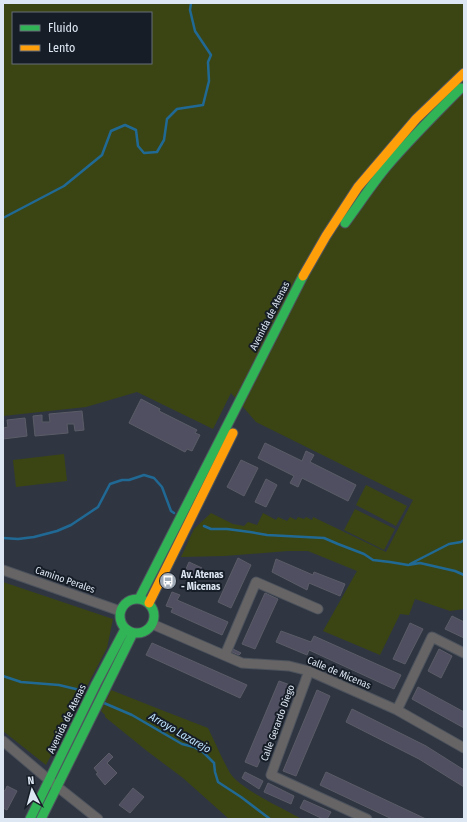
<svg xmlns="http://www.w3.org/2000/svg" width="467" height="822" viewBox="0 0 467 822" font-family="'Fira Sans Condensed',sans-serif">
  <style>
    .green { fill: #3b4513; fill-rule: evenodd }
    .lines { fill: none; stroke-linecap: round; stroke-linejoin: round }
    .stream { stroke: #216995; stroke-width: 2.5 }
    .building { fill: #4f4f61; stroke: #5b5c67 }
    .street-casing { stroke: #4d535d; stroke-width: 11 }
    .fast-casing { stroke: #4d535d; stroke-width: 11 }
    .slow-casing { stroke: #4d535d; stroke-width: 11 }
    .street { stroke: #666464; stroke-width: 9 }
    .fast { stroke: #30b455; stroke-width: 9 }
    .slow { stroke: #ff9f0a; stroke-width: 9 }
    .labels { text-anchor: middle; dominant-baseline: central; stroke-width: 4; stroke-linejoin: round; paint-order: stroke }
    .street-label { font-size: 10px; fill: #dde7f4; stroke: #161d26 }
    .poi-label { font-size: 10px; font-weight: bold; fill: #dde7f4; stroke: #161d26; text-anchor: start }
    .water-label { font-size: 11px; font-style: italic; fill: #bfe4ff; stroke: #161d26 }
  </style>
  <rect width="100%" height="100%" fill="#2f3642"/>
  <!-- green -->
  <path class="green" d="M3,3H464V609L450,611L415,599L409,615L400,614L380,655L323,631L357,571L308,551H288L224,556L181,557L194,529L211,513L233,524L244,526L248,522L257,525L263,513L276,520L278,517L287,521L290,517L296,520L298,517L304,519L306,517L312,520L313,517L386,552L413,500L256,422L231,393L213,429L137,392L86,407L3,416ZM13,13H151V63H13Z
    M64,454L67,481L16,487L13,460Z
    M366,485L407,506L396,526L356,505Z
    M355,509L395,529L384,550L344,530Z
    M3,582L113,619L107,648L46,765L3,731Z
    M111,690L164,711L208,728C215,742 222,759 230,773C240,789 284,809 302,819H229L183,778L147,751L105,717V715L101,711Z"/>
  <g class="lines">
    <!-- stream -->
    <path class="stream" d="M3,218L64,186L102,155L111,131L125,125L136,130L138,146L144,153L157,152L164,140L167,119L177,109L203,105L209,81L208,62L211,55L195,31L190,10L191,3
      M204,526L211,529H227L250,532L267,535L324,538L338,544L364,554L373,560L390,562L408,565L420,563L455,571L464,575
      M3,538L18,539L34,537L57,531L71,525L98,507L110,484L122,480H129L144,475L154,478L162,487L171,511L174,513
      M410,564L449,544L461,542L464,540
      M3,676L21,682L59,685L84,691
      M104,703L132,715L182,744L194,747L204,753L214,763L215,772L218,782L241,797L270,819"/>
  </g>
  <!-- building -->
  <path class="building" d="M141,399L160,409L159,411L197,430L195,433L200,435L192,451L187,449L185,452L129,423Z
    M82,411L84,430L75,431L74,424H67L68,433L35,436L33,416L42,415V422H50L49,414Z
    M25,418L27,436L3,439V428L8,427L7,420Z
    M265,443L302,461L306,451L314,455L310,462L356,485L348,501L302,478L298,487L290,483L294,476L258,458Z
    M241,460L258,468L244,496L227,487Z
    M266,479L277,485L266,507L255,502Z
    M238,558L251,565L231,608L218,602Z
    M276,559L313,575L314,572L345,584L340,596L309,583L307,590L272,572Z
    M189,562L202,568L195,582L183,576Z
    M172,592L180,595L177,600L228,622L222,635L171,612L173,608L166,606Z
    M265,593L278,599L255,649L242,644Z
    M452,616L464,622V638L445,629Z
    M410,623L423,629L405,664L393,659Z
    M281,631L311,642L314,636L401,675L394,689L309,650L307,655L276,642Z
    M152,643L247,685L240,698L146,655Z
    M233,649L241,653L239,655L232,652Z
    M439,649L452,656L441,678L428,671Z
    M279,681L293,686L257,767L245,762Z
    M418,687L464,712V728L412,699Z
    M317,690L330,696L296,776L283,771Z
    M352,709L426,746L464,770V787L419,759L346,722Z
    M109,753L113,757L107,763L117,773L105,785L96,774L98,773L94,768Z
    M245,772L263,781L259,789L242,778Z
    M326,772L426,819H392L320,785Z
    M268,783L294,796L291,804L264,792Z
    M7,786L17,791L7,810L3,808V790L5,791Z
    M133,788L144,797L130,813L119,805Z
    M304,800L331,812L327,819H323L300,808Z"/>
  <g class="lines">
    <!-- street casing -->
    <g class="street-casing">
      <path id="street" d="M3,570L120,611
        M152,624L242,663L289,666L309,671L397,710L464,748
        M225,655L256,582L318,609
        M309,671L271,775L367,819
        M397,710L432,637L464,653
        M3,741L49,780L98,819"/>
    </g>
    <!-- fast casing -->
    <g class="fast-casing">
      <path id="fast" d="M345,223C359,204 372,184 387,166C410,139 436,113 461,88
        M120 616a17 17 0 1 1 34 0a17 17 0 1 1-34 0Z
        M139,599L303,276
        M30,819L96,684L125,629
        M41,819L133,633"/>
    </g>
    <!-- slow casing -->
    <g class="slow-casing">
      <path id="slow" d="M303,276L326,236L358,187L416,119L464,73
        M149,603L233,433"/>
    </g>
    <!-- street -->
    <use href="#street" class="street"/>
    <!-- fast -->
    <use href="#fast" class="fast"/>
    <!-- slow -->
    <use href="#slow" class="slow"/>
  </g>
  <!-- icons -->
  <defs>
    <g id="bus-disc" transform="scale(0.9)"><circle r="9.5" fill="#a0a9b6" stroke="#161d26"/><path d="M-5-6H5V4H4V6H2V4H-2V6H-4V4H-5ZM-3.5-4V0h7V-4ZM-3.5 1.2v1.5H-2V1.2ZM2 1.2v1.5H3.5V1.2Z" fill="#fff"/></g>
  </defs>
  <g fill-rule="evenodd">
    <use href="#bus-disc" x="168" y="581"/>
  </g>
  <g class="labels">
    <!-- street labels -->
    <g class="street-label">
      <text transform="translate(270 316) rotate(-63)">Avenida de Atenas</text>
      <text transform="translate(65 580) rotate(19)">Camino Perales</text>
      <text transform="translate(339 673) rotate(23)">Calle de Micenas</text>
      <text transform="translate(67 719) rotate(-64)">Avenida de Atenas</text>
      <text transform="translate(278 723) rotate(-70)">Calle Gerardo Diego</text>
    </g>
    <!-- poi labels -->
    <g class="poi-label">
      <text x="181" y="575">Av. Atenas<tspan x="181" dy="12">- Micenas</tspan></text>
    </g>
    <!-- water labels -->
    <g class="water-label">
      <text transform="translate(180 733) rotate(30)">Arroyo Lazarejo</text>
    </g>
  </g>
  <!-- border -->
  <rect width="467" height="822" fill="none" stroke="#dde7f4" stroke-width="8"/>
  <!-- legend -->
  <rect x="12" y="12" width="140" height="52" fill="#161d26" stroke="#666e78"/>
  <rect x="20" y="25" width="20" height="6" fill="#30b455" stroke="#666e78"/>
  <text x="48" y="32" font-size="12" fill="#dde7f4">Fluido</text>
  <rect x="20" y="45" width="20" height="6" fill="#ff9f0a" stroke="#666e78"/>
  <text x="48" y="52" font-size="12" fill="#dde7f4">Lento</text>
  <!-- north arrow -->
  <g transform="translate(32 790) rotate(354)" stroke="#161d26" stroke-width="3" paint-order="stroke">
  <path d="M0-3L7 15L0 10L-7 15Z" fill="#dde7f4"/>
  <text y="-6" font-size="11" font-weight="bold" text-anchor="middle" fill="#dde7f4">N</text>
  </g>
</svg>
